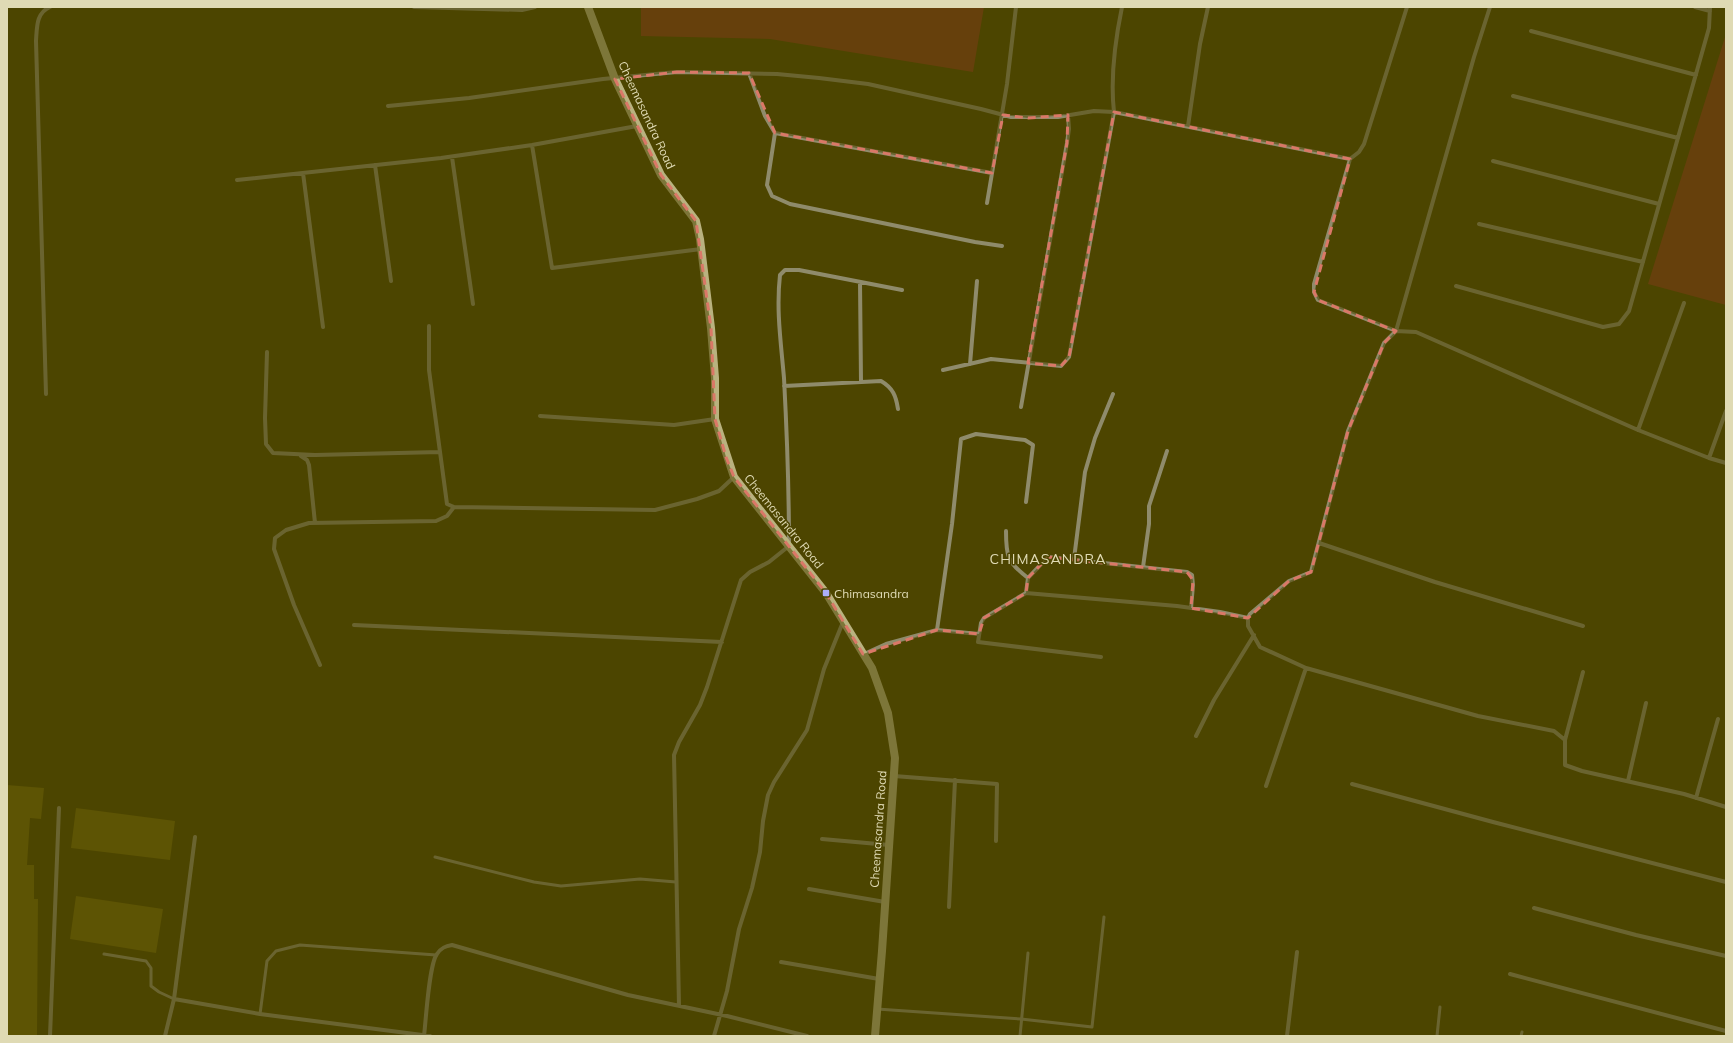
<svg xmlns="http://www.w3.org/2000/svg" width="1733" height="1043" viewBox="0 0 1733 1043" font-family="Mulish,sans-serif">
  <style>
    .green { fill: #853b1b }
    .building { fill: #71660a }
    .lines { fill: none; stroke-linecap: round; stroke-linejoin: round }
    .lane { stroke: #8f8b6b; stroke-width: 3 }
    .street { stroke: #8f8b6b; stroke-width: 4 }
    .secondary { stroke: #b9b27f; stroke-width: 8 }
    .marked { fill: none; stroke: #da7867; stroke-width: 3; stroke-dasharray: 8 5; stroke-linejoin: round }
    .poi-dot { fill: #acaffb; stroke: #4d4500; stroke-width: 1.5 }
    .labels { text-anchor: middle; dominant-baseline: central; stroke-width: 3; stroke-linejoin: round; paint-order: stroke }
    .street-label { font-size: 12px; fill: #dfdab4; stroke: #4d4500 }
    .poi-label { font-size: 12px; fill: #dfdab4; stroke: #4d4500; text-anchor: start }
    .quarter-label { font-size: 14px; letter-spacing: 1px; fill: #dfdab4; stroke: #4d4500 }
  </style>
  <rect width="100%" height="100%" fill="#4d4500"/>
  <!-- green -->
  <path class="green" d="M641,7H984L973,72L770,39L641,36Z
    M1726,34V305L1648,284Z"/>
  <!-- building -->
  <path class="building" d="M7,785L44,788L41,819L30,818L27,865H34V899H38L37,1036H7Z
    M76,808L175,821L170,860L71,848Z
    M76,896L163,909L156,953L70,939Z"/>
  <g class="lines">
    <!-- lane -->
    <path class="lane" d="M435,857L534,882L561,886L640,879L676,882
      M104,954L146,961L151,968V986L159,992L174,999
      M877,1009L1021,1019L1092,1027L1104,917
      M260,1014L267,961L276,951L300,945L436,955
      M1020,1036L1028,953
      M1437,1036L1440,1007
      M1521,1036L1522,1032"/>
    <!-- street -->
    <path class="street" d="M414,7L522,10L535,7
      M1695,7L1710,11
      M1531,31L1696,75
      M749,73L765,116L775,133L767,185L772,196L790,204L975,242L1002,246
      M1513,96L1678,138
      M388,106L469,98L603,79L677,72L777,74L819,78L868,84L981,109L1011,117H1058L1094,111L1114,112L1350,159L1359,152L1364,144L1407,7
      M1188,126L1200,44L1208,7
      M775,133L992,173
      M532,145L552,268L701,249
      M452,157L473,304
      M1350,159L1314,284V292L1318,300L1396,331L1474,57L1490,7
      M1493,161L1659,204
      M375,165L391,281
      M303,173L323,327
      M237,180L441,158L532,145L637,126
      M987,203L1007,84L1016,7
      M1479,224L1643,262
      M860,282L861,382
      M1456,286L1603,327L1619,324L1629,311L1709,28L1710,7
      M429,326V370L447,504L454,507L655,510L697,499L719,491L734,477
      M267,352L265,418L266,444L273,453L315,455L440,452
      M970,364L977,281
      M943,370L991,359L1061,366L1069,357L1114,112C1110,77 1115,41 1122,7
      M784,386L881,381C893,388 896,396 898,409
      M46,394L36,41C37,27 36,13 50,7
      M1021,407L1067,143L1069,129L1068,115
      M540,416L674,425L715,419
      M1638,430L1684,303
      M301,456L307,460L309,465L315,523
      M1709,458L1726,411
      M1726,463L1709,458L1638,430L1416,332L1396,331L1384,343L1348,431L1311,572L1289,581L1250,614L1248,618V626L1260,647L1306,668L1478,716L1554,731L1565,740V765L1582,771L1684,794L1726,807
      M1006,531C1006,556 1007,562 1028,578
      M1319,543L1435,582L1583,626
      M1074,559L1085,472L1095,438L1113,394
      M1143,567L1149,524V506L1167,451
      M1026,593L1028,578L1048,557L1187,572L1192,575L1193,585L1191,608
      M354,625L722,642
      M937,630L952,524L961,439L976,434L1025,440L1033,445L1026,502
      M864,654L886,644L937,630L979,634
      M1101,657L978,642L981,623L984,618L1026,593L1177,606L1220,612L1248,618
      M320,665L294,605L274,549L275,538L286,530L309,523L436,521L447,516L454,507
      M1196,736L1214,700L1254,635
      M1565,740L1583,672
      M894,776L997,784L996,841
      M1628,781L1646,703
      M1352,784L1493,822L1726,882
      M1266,786L1306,668
      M1696,798L1718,719
      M822,839L889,845
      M809,889L885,902
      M949,907L955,780
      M1534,908L1636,935L1726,956
      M781,962L879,979
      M1510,974L1726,1031
      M174,999L260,1014L430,1036
      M679,1006L674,755L679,742L700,705L707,687L741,580L750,572L769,562L789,546C789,490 787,434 784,378C781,343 776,310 780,275L785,270H799L902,290
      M50,1036L59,808
      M165,1036L174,999L195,837
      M424,1036C426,1020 429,964 437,954C441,948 445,946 452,945L628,995L727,1016L807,1036
      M714,1036L727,991L739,929L752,888L760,852L763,821L768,795L774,782L807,730L824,669L843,622
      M1287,1036L1297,952"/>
    <!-- secondary -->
    <path class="secondary" d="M588,7L615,79L661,175L696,221L700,239L711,328L715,378V419L734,477L826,593L872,668L888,713L895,758L882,951L875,1036"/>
  </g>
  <!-- marked area -->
  <path d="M0 0H1733V1043H0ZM677,72L749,73L775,133L992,173L1003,115L1028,118L1068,115L1067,143L1028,363L1061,366L1069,357L1114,112L1350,159L1314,292L1318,300L1396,331L1384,343L1348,431L1311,572L1289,581L1248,618L1191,608L1193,580L1187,572L1048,557L1028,578L1026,593L984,618L979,634L937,630L863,654L826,593L734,477L726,457L715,419L711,328L696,221L661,175L615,79Z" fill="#4d4500" fill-opacity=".55" fill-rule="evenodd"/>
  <path class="marked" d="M677,72L749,73L775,133L992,173L1003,115L1028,118L1068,115L1067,143L1028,363L1061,366L1069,357L1114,112L1350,159L1314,292L1318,300L1396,331L1384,343L1348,431L1311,572L1289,581L1248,618L1191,608L1193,580L1187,572L1048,557L1028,578L1026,593L984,618L979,634L937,630L863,654L826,593L734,477L726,457L715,419L711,328L696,221L661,175L615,79Z"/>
  <!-- markers -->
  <rect class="poi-dot" x="822" y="589" width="8" height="8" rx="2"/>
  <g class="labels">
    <!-- street labels -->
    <g class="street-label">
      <text transform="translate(647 115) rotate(65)">Cheemasandra Road</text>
      <text transform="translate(784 521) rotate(51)">Cheemasandra Road</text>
      <text transform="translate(878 829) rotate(-86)">Cheemasandra Road</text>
    </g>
    <!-- poi labels -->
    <g class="poi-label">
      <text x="834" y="593">Chimasandra</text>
    </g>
    <!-- quarter labels -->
    <g class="quarter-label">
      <text x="1048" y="559">CHIMASANDRA</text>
    </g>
  </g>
  <!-- border -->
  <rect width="1733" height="1043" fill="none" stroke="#dfdab4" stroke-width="16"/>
</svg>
